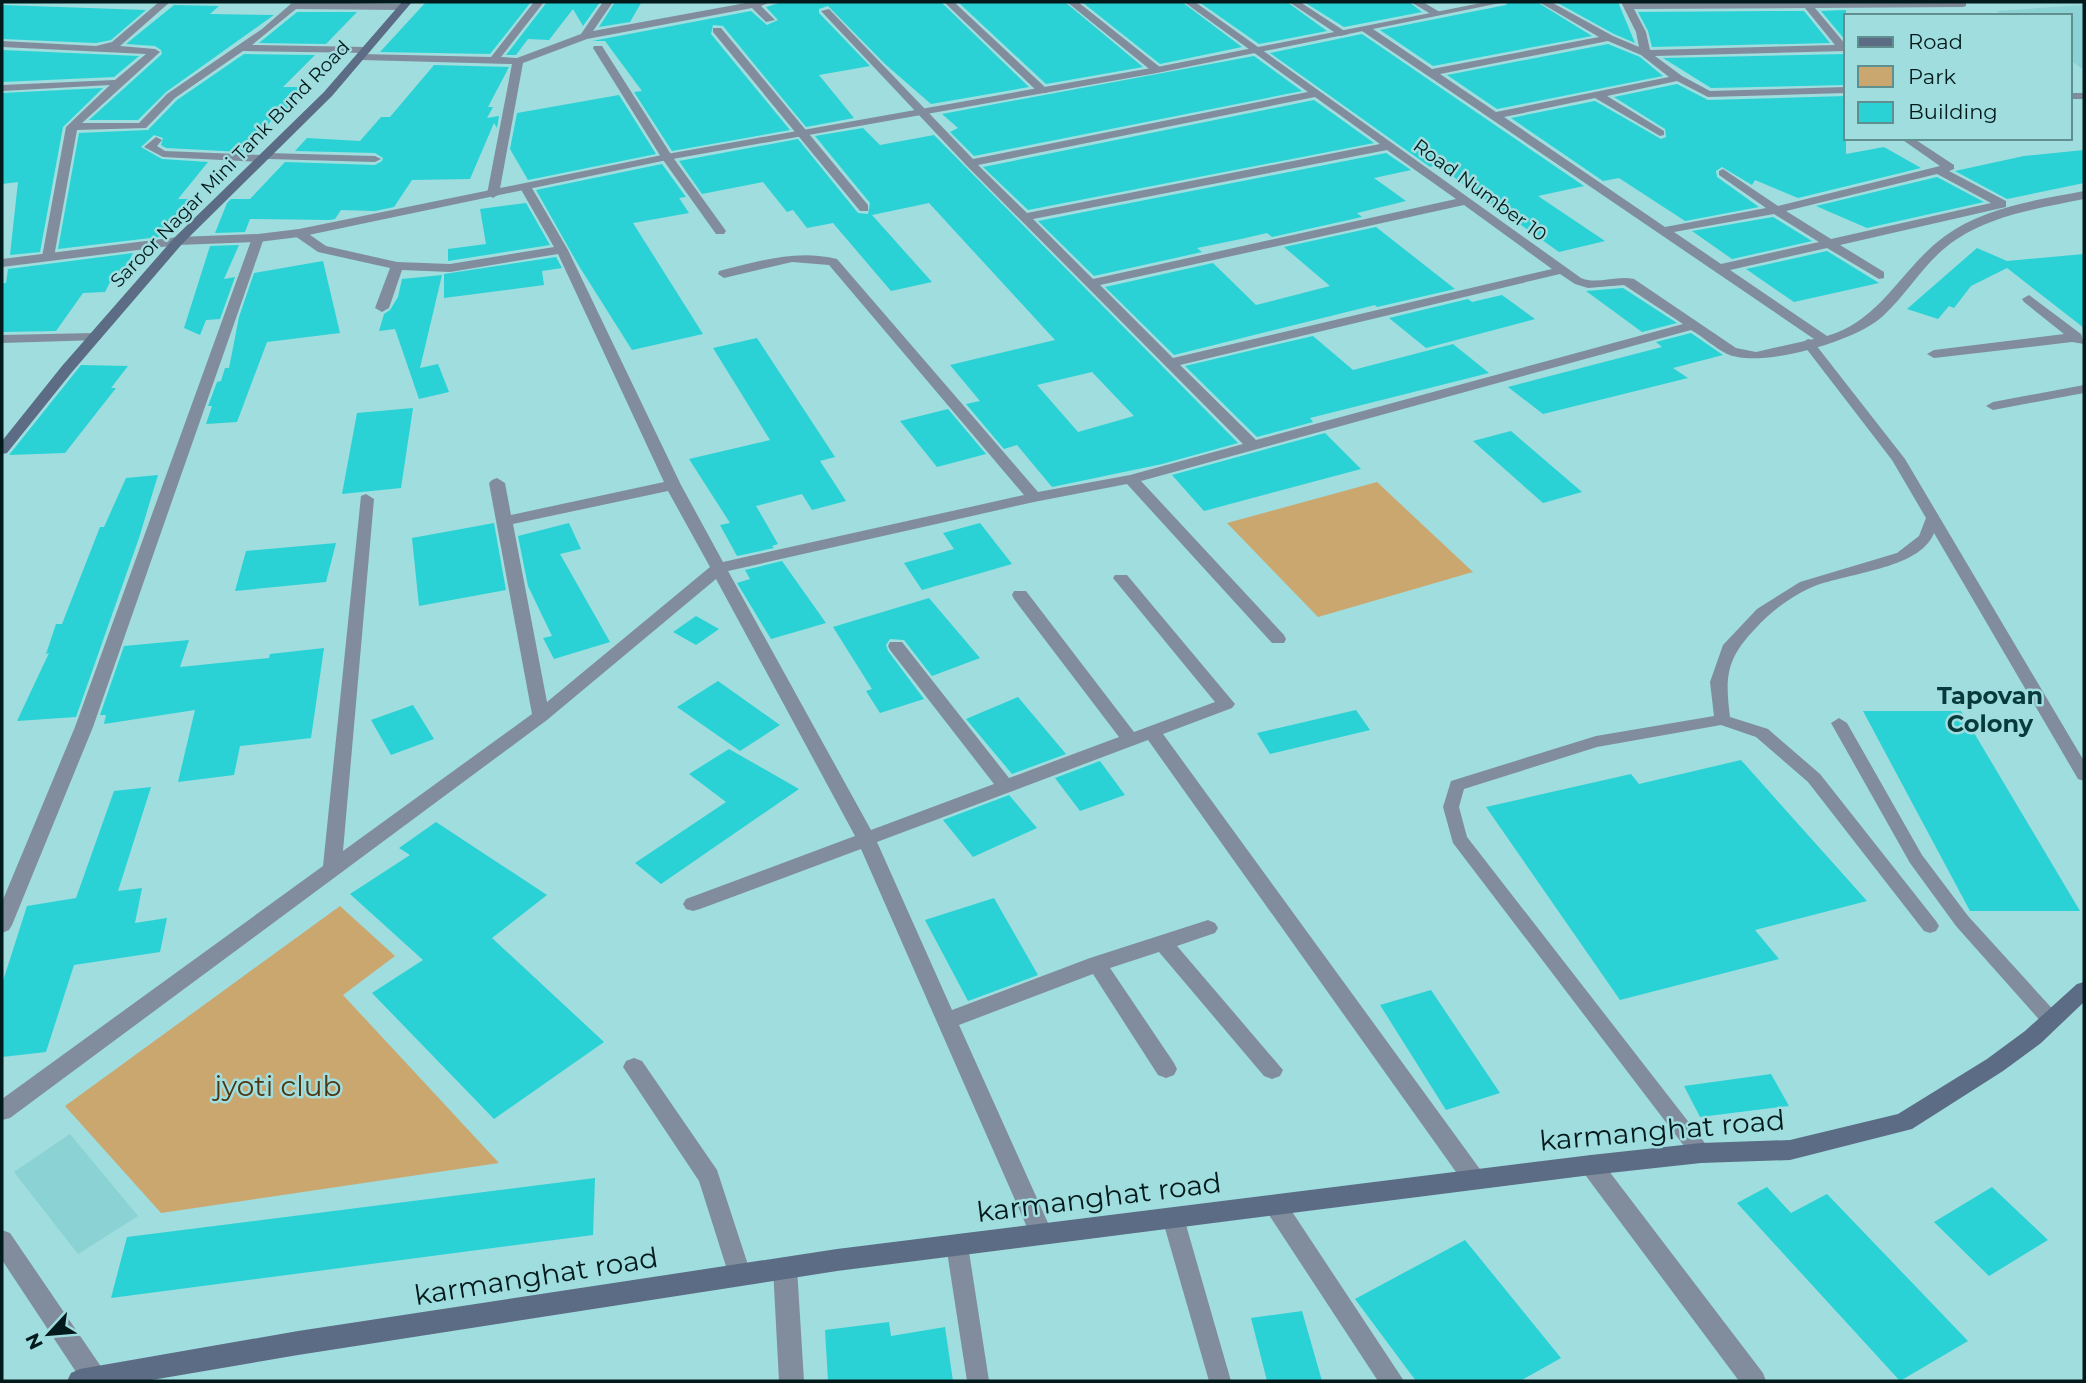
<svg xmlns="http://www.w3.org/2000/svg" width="2086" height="1383" viewBox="0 0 2086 1383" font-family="Montserrat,sans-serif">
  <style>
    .built { fill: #8ad2d3 }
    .green { fill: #cba770 }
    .building { fill: #2ad2d5; fill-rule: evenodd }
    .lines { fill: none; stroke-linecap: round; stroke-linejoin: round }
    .service { fill: #818d9d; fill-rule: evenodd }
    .minor { fill: #818d9d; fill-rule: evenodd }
    .tertiary { fill: #818d9d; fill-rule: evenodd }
    .secondary { fill: #5b6c84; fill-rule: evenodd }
    .labels { text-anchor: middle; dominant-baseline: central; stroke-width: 5; stroke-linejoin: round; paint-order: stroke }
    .far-street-label { font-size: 19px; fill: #021a1b; stroke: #9fddde }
    .neighbourhood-label { font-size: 24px; font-weight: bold; fill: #073a3b; stroke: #9fddde }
    .near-park-label { font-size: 28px; fill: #4f3811; stroke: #9fddde }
    .near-street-label { font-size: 28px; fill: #021a1b; stroke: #9fddde }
  </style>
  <rect width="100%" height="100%" fill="#9fddde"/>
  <!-- built -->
  <path class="built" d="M2084,5V70L2070,60V16H2003L1997,11Z
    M70,1134L138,1216L78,1254L14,1172Z"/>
  <!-- green -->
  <path class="green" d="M1377,482L1473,572L1318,617L1227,523Z
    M340,906L395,956L343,995L499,1163L161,1213L65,1106Z"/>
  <!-- building -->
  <path class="building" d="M426,2H531L490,54L380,52Z
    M547,2H600L583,26L573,9L549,40L528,39L516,55H506Z
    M615,2L641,3L630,22L599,27Z
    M782,2H941L1029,87L931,104L885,64L828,6L819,9V13L870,66L819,75L854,118L806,127L723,26L713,25L711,34L790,130L672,151L634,92L642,91L605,41H592L751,11L767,25L778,20L766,7Z
    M958,2H1065L1143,67L1046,84Z
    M1082,2H1182L1242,47L1160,64Z
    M1199,2H1287L1327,31L1259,44Z
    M1304,2H1409L1422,12L1344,27Z
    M1508,2H1537L1592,36L1433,66L1380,30L1506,5Z
    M1556,2H1618L1635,43L1614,34Z
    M2,5L146,10L111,40L96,43L2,39Z
    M174,5L219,6L210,14L274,15L166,92L138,120H89L162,54L161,50L155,46L126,44Z
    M1846,10V41L1821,11Z
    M1774,11H1804L1830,43L1652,47L1648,31L1638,12Z
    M297,12H357L326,44L259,43Z
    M1362,34L1584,186L1538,196L1605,241L1559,252L1437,165L1430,167L1270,53Z
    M1608,44L1640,57L1663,76L1497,109L1447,75Z
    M2,50L139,56L114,77L2,82Z
    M244,54L315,55L283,87H304L281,120L276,116L242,152L166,148L161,145L163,138L154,135L141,147L162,159L208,162L178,199H196L159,237L58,249L79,133L148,130L177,100Z
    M1846,54V85L1711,88L1663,58Z
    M1254,56L1302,91L974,156L950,132L958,128L942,114Z
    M434,65L509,67L488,107H493L487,118L499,116L497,128L494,123L470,179L412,180L394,207L375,211L341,210L335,219L330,220L250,219L245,232L215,233L227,203L231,199H250L285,162L375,165L382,161L383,158L375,153L295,151L307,138L360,141L381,117H390Z
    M1677,84L1708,100L1846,96V154L1884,147L1921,168L1798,198L1755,180L1752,185L1722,167L1716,171L1717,177L1759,207L1685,221L1619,178L1603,181L1511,118L1595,101L1661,139L1666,137L1665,129L1614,97Z
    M103,88L63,127L40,252L10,255L18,182L2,184V93Z
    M619,95L656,154L528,180L510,149L517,113Z
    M1314,100L1374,143L1028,210L983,167Z
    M863,128L880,145L934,135L1238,443L1162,464L1052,487L1017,445L1004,449L966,404L980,401L950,365L1055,340L929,203L872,215L932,282L891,291L833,223L807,228L793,210L787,212L763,182L702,194L679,161L798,139L858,213L868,214L870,203L815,136ZM1092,372L1134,416L1078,432L1037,385Z
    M2084,150V183L2007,199L1955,171L2024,156Z
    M1386,153L1411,170L1374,178L1406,201L1357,213L1362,217L1272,237L1267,233L1241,239L1197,248L1202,252L1094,276L1038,221Z
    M662,164L686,197L679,198L689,213L633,223L703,334L632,350L579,266L536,190Z
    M1937,177L1984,202L1867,228L1816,206Z
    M526,203L550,245L448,261V249L486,244L480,209Z
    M1773,217L1812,241L1732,259L1692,231Z
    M1376,227L1455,289L1377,307L1375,305L1174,355L1105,287L1213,263L1256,305L1330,286L1284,247Z
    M239,245L224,279L235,277L220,319L206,320L200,335L184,328L210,246Z
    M1977,248L2007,261L2084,254V328L2007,268L1971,286L1954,308L1949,306L1938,319L1907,309Z
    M1827,251L1879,283L1794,302L1746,269Z
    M133,253L121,277L112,278L105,292L83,293L56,331L2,332V283H6L8,269Z
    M556,257L562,268L542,271L544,285L444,298V274Z
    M323,261L340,333L267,342L237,422L206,424L212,406H208L217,382L221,381L225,368H229L239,317L254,273Z
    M442,275L420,368L438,364L449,392L419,399L395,329L379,331L384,314L390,310L398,297L402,279Z
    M1623,288L1677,323L1642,332L1586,291Z
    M1502,295L1535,319L1426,348L1389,318L1468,299L1472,302Z
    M1691,333L1723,355L1673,368L1688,378L1543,414L1508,387L1662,347L1656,342Z
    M1313,336L1353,370L1453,344L1489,373L1310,418L1313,422L1257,437L1185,366Z
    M757,338L835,457L820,461L846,501L812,510L802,494L756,506L778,544L772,546L774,548L737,556L720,525L730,523L689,459L770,440L713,348Z
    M81,365L128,366L111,388H116L65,453L9,455Z
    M413,408L401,488L342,494L357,413Z
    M948,409L986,454L937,467L900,421Z
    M1511,431L1582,492L1543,503L1473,441Z
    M1325,433L1361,469L1204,511L1172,475Z
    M158,475L139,538L76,717L17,721L49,653L46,654L56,624H62L100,527H104L126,478Z
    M494,523L506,590L419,606L412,538Z
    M569,523L581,549L560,554L610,642L554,659L543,638L552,636L528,586L518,536Z
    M980,523L1012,564L922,590L904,563L954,549L943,533Z
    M336,543L326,582L235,591L246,551Z
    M782,561L826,623L771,639L737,583L750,579L745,570Z
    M929,598L980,658L932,676L904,640L890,639L886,645L888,651L924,699L880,713L866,691L872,689L833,627Z
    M696,616L719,629L696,645L673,632Z
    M189,640L180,667L269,658L270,654L324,648L311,738L240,746L234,775L178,782L195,710L104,724L106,715H100L124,646Z
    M718,681L780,725L740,751L677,707Z
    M1018,697L1066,754L1012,774L966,719Z
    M413,705L434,739L391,755L371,720Z
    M1356,710L1370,730L1270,754L1257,733Z
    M1863,711H1961L2080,911H1970Z
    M729,749L799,789L661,884L635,863L726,802L689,774Z
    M1741,760L1867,901L1755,930L1779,959L1620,1000L1486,807L1631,774L1639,784Z
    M1100,761L1125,795L1080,811L1055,778Z
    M151,787L118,891L142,888L135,923L167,918L160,952L74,965L46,1052L2,1057V984L27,906L76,898L114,791Z
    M1009,795L1037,828L973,857L943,820Z
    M436,822L547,895L492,938L604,1042L494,1119L372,993L423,960L350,894L410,855L399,848Z
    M994,898L1038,975L968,1001L925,920Z
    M1431,990L1500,1093L1446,1110L1380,1005Z
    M1771,1074L1789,1106L1700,1117L1684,1086Z
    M595,1178L593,1235L111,1298L127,1237Z
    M1767,1187L1791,1213L1827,1194L1968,1341L1900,1381L1737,1203Z
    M1992,1187L2048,1240L1989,1276L1934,1222Z
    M1465,1240L1561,1358L1520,1381H1416L1355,1299Z
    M1302,1311L1322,1381H1267L1251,1318Z
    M889,1322L891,1336L945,1327L953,1381H828L825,1330Z"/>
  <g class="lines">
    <!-- service -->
    <path class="service" d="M1808,339L1812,340L1905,459L2084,761V781L2078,779L1934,533C1920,570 1843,573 1810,588C1790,597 1769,613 1755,629C1726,659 1725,677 1730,717L1768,729L1820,774L1936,921L1939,926L1936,931L1930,933L1924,931L1808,782L1756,737L1721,725L1597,747L1464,789L1459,807L1467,837L1708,1147L1711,1153L1708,1159L1701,1162L1694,1159L1453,843L1443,807L1451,781L1596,736L1714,716L1710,682L1723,645L1757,609L1800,582L1897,553L1919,536L1926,518L1892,460L1802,343Z
      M1839,718L1847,723L1922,855L1968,916L2058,1015L2061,1020L2058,1025L2051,1028L2044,1025L1956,926L1910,863L1831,723Z
      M1173,1209L1180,1211L1184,1218L1231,1381H1209L1162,1218L1166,1211Z
      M957,1236L965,1238L968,1245L989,1381H967L946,1245L949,1238Z"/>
    <!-- minor -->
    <path class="minor" d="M159,2H170L120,46L155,49L160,52L82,123H139L167,94L262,29L293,2L403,4L408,7L403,10L296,9L252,45L366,47L371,50L366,53L243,51L175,98L146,128L77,130L54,257L48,261L44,260L42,257L66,127L110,85L2,91V85L115,80L146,54L2,47V41L96,46L112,42Z
      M534,2H544L501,57L517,58L581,34L603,2H613L593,31L751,2H771L761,6L775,20L766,22L752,8L587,39L523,63L499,194L493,198L487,194L512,64L361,60L356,57L361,54L491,57Z
      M944,2H954L1047,89V93H1039Z
      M1067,2H1078L1161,68V72H1153Z
      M1184,2H1195L1581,278C1597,285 1616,275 1634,279L1736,348L1756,352L1814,339L1362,31V27H1370L1432,69L1599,37L1539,2H1551L1613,36L1639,47L1636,32L1621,2H1966V6L1963,7L1815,8L1846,45V51L1655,56L1682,76L1710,91L1846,87V93L1708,97L1677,81L1607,96L1664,131V135L1660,136L1595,98L1504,117L1665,227L1766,208L1719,175V171L1723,169L1778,206L1940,166L1900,138H1913L1954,165V169L1949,171L2006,201V207L1840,245L1884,272V278L1879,279L1827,248L1730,270L1827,336C1882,320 1902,267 1945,236C1984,207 2038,200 2084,191V199C2041,208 1995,214 1957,239C1927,258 1909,292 1883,316C1857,341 1761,369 1727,354C1715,348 1703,337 1691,330L1141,481L1284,635L1286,639L1284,643H1272L1127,484L1034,502L728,571L871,830L994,784L890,650L888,646L890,642H902L1009,778L1119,737L1014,599L1012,595L1014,591H1026L1134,732L1215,702L1113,578L1115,575H1127L1235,704L1232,708L1163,734L1482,1172L1485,1179L1482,1186L1474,1189L1466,1186L1148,740L877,842L952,1010L1090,958L1208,920L1215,923L1218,928L1215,933L1177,946L1283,1070L1280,1076L1272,1079L1264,1076L1159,952L1110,968L1174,1063L1177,1069L1174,1075L1166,1078L1158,1075L1093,974L959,1025L1053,1234L1049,1241L1041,1244L1033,1241L861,849L700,909L693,911L686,909L683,904L686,899L855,836L716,579L547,720L10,1118L2,1120V1099L323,866L361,496L366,494L374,499L343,851L532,714L489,483L492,480L497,478L505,483L511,515L664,482L558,254L450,272L402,270L389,308L382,312L375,308L390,268L318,252L295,236V230H303L326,246L397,262L450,264L554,247L519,186L529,183L568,250L681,485L723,562L1024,495L829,265L792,262L724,278L718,274L719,271C760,261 796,249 837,259L1038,492L1130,475L1243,444L966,165L821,11L829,9L973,159L1308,92ZM1805,8L1835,45L1650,50L1646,32L1634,9ZM1608,41L1641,55L1669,77L1496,112L1440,74ZM1315,97L1380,144L1027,213L978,165ZM1387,150L1456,199L1093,279L1033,219ZM1937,174L1991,203L1831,239L1786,211ZM1464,205L1552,269L1173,358L1100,285ZM1774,214L1819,242L1721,264L1674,232ZM1560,274L1575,284L1588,288L1624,285L1683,324L1256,440L1180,365ZM668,491L710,567L547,702L513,524Z
      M1289,2H1300L1349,34L1340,36Z
      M1411,2H1423L1443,14L1434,16Z
      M713,28H721L868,205V211H860L713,32Z
      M594,46H602L672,156L726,231L724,234H716L661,157L593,48Z
      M2070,93H2084V99H2070Z
      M156,137L162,140L157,146L165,151L262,155L267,153L375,156L381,159L375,162L268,159L263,162L163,157L144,147Z
      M258,234L264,238L93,727L12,925L9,930L2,933V902L75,727L252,238Z
      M2029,295L2081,334L2084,344L2072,342L1934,358L1927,354L1934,350L2064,334L2024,302L2022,299Z
      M94,333L101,337L99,340L2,343V335Z
      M2084,385V393L1993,410L1986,406L1993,402Z
      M634,1058L642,1061L717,1170L751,1274L747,1282L739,1285L731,1282L699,1181L623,1067L626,1061Z
      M1591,1155L1599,1158L1763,1373L1766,1381H1739L1583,1172L1580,1165L1583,1158Z
      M1275,1195L1283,1198L1404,1381H1378L1267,1212L1263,1205L1267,1198Z
      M2,1230L10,1233L104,1371L107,1381H82L2,1260Z
      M785,1257L793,1260L797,1268L804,1381H779L773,1268L777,1260Z"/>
    <!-- tertiary -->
    <path class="tertiary" d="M1486,2H1505L1157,73L667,160L299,237L258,242L178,245L2,267V259L178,237L258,234L299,229L667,154L1157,67Z"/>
    <!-- secondary -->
    <path class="secondary" d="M402,2H412L332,96L182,244L72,372L7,453L2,454V441L62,366L174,238L324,92Z
      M2084,982V1002L2041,1043L2003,1071L1912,1129L1790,1160L1701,1163L1591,1175L837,1271L298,1355L146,1381H67L71,1373L80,1369L298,1331L837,1249L1591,1155L1701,1143L1790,1140L1898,1114L1987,1059L2025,1031L2077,984Z"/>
  </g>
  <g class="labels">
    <!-- far-street labels -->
    <g class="far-street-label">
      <text transform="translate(230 164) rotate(-46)">Saroor Nagar Mini Tank Bund Road</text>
      <text transform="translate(1480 190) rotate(36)">Road Number 10</text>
    </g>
    <!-- neighbourhood labels -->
    <g class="neighbourhood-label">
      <text x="1990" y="695">Tapovan<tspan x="1990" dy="28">Colony</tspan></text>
    </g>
    <!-- near-park labels -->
    <g class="near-park-label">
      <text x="278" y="1086">jyoti club</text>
    </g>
    <!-- near-street labels -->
    <g class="near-street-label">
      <text transform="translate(1662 1130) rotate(-5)">karmanghat road</text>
      <text transform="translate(1099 1197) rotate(-7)">karmanghat road</text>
      <text transform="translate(536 1276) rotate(-9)">karmanghat road</text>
    </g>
  </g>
  <!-- border -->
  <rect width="2086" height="1383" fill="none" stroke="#021a1b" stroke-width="7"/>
  <!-- legend -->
  <rect x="1844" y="14" width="228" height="126" fill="#9fddde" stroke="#608f90" stroke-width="2"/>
  <rect x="1858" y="37" width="35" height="10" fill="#5b6c84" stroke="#608f90" stroke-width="2"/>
  <text x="1908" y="49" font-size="21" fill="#021a1b">Road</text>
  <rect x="1858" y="66" width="35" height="21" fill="#cba770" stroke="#608f90" stroke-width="2"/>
  <text x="1908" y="84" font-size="21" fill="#021a1b">Park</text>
  <rect x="1858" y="102" width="35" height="21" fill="#2ad2d5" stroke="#608f90" stroke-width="2"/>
  <text x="1908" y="119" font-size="21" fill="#021a1b">Building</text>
  <!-- north arrow -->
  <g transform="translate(49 1334) rotate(244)" stroke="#9fddde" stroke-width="5" paint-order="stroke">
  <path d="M0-5L12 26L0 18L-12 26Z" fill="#021a1b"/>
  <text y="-10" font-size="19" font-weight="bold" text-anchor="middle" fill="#021a1b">N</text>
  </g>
</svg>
